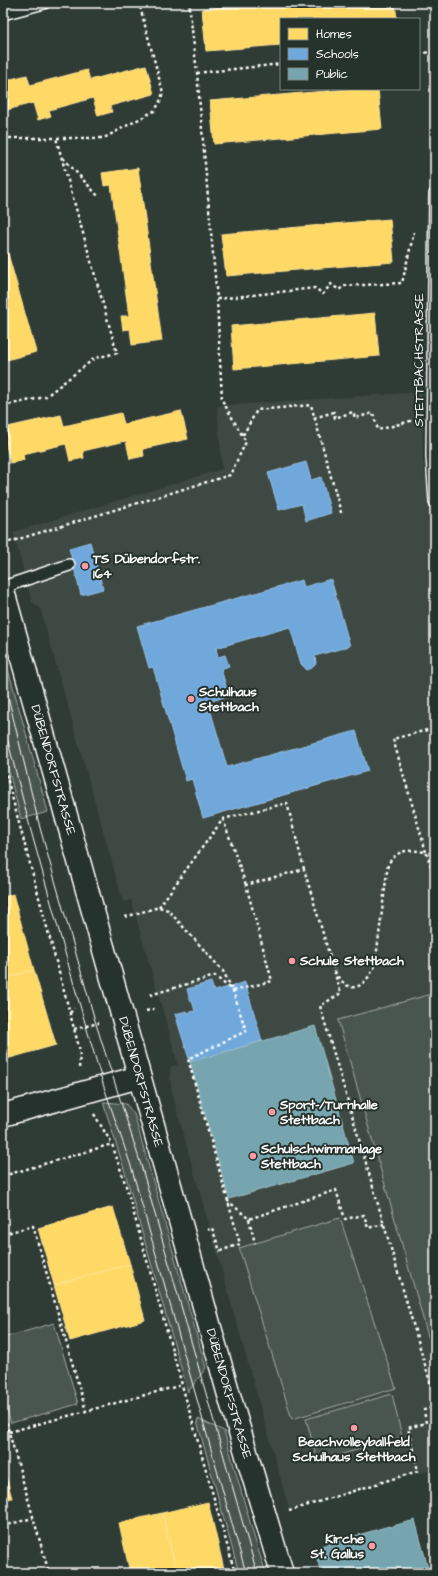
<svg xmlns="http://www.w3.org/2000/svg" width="438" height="1576" viewBox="0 0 438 1576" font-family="'Architects Daughter',sans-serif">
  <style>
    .built { fill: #3c4842 }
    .green { fill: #4a544f; stroke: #a4aaa7 }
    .homes { fill: #ffd966; stroke: #ffe494 }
    .schools { fill: #6fa8dc; stroke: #9ac2e6 }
    .public { fill: #76a5af; stroke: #9fc0c7 }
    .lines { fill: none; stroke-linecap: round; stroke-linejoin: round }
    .service-casing { stroke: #fff; stroke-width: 14 }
    .minor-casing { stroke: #fff; stroke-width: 25 }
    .tertiary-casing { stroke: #fff; stroke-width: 25 }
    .path { stroke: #fff; stroke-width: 2.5; stroke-dasharray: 3 3; stroke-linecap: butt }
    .service { stroke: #26332d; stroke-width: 11 }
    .minor { stroke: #26332d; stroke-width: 22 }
    .tertiary { stroke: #26332d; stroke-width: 22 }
    .tram { stroke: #fff; stroke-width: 1 }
    .poi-dot { fill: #ff9aa2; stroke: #26332d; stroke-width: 1.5 }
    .labels { text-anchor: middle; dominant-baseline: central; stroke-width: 4; stroke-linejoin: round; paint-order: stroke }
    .street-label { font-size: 13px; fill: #fff; stroke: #26332d }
    .poi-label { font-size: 13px; font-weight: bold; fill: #fff; stroke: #26332d; text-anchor: start }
  </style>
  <rect width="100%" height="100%" fill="#2f3b35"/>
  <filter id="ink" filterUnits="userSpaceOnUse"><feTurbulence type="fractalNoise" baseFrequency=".025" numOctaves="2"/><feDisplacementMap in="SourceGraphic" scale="8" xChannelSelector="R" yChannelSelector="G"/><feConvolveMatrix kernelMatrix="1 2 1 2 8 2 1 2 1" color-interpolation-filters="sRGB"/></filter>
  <g filter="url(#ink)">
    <!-- built -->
    <path class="built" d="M422,392L423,458L435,550V1470L419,1473L289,1509L176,1108L171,1088L170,1067L178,1064L131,900L123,902L40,608L32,602L13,532L222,469L217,406Z"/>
    <!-- green -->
    <path class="green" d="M3,651L48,812L21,819L3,748Z
      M435,993V1349L432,1350L338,1020Z
      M103,1102L126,1104L134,1114L206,1368L188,1392L124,1169Z
      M340,1218L396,1388L292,1419L239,1248Z
      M54,1323L78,1404L11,1423L3,1397V1338Z
      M392,1394L402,1437L318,1461L306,1419Z
      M198,1419L224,1431L256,1543L266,1573H239L197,1421Z"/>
    <!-- homes -->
    <path class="homes" d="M266,3H395L397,19H281V45L206,51L202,9Z
      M146,65L154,94L110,106L112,112L98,116L93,98L49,110L51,116L38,120L33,103L3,111V81L27,75L30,85L87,70L90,80Z
      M349,89H378L382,129L214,144L210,101Z
      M138,168L162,341L132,345L130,329L123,330L121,316H129L111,185L104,186L102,173Z
      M390,219L394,262L226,276L221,234Z
      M3,236L36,352L3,361Z
      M375,313L379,356L234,369L231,326Z
      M181,411L188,439L143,449L144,456L130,459L126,441L83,451L84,458L70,461L66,444L23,454L24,460L10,463L3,431V428L61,415L64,426L121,413L124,424Z
      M13,894L34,970L3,979V897Z
      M34,970L56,1045L3,1060V979Z
      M113,1207L130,1264L54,1285L38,1228Z
      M130,1264L145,1320L70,1341L54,1285Z
      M3,1466L12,1498L3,1500Z
      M208,1502L225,1573H177L162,1513Z
      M162,1513L177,1573H130L119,1523Z"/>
    <!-- schools -->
    <path class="schools" d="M306,462L311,480L321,477L331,513L306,521L302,504L279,510L268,473Z
      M90,542L103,589L81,595L69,548Z
      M331,579L350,646L315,656L316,664L312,668L307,670L301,664L290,627L216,648L218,657L225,655L229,666L221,669L229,696L208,702L227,767L356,731L368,771L203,818L192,779L186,781L153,667L149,668L137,626L302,580L304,587Z
      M211,982L214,991L245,982L262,1041L190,1062L175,1014L187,1011V1013L195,1011L192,1001H190L187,989Z"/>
    <!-- public -->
    <path class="public" d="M315,1026L354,1163L229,1199L190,1062Z
      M415,1520L428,1568L408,1573H321L314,1548L389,1526V1527Z"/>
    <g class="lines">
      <!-- service casing -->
      <g class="service-casing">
        <path id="service" d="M3,14L44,3
          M435,194L432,456L435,502
          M3,587L69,565"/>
      </g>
      <!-- minor casing -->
      <g class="minor-casing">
        <path id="minor" d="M3,1115L139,1077"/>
      </g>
      <!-- tertiary casing -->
      <g class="tertiary-casing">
        <g id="tertiary">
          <path id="s1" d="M3,591L229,1395L282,1573"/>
        </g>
      </g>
      <!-- path -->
      <path class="path" d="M419,53L435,52
        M197,73L281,64
        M3,138H104L154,111L159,104L163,93L139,3
        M63,158L99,197
        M217,299L315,288L323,294L331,284L339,290L344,286L402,283L414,232
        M3,406L45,397L95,358L117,353L56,138
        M314,418L334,412L335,418L353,412L355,418L373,413L378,430L414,420
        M243,435L257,410L311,405L342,516
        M9,542L230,475L246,442L222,400L217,299L197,73L189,3
        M3,763L80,1051L79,1069
        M223,819L246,885
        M426,852L393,739L435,728
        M159,907L223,819L287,803L304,869
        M125,917L159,907L168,910L223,971L233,991L272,981L246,885L304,869L332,964C334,969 336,975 340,979C355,998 368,980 375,966L388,864C399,848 409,850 426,852L435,878
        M334,971L341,993L320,1006L435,1399
        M150,995L215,976L233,991L246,1031L188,1059L240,1244L220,1251L212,1228L208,1230
        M146,1011L154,1009
        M70,1013L74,1008
        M74,1029L99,1023
        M94,1114L112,1144L126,1186L235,1573
        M3,1170L5,1175
        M3,1176L112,1144
        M227,1200L249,1219L336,1190L345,1219L364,1215L368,1228L384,1224
        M249,1219L255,1243
        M3,1234L33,1226L86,1411
        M3,1411L49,1573
        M9,1432L182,1385
        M289,1511L418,1471L408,1428L426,1423L424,1410L435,1407
        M3,1526L33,1518"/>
      <!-- service -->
      <use href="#service" class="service"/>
      <!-- minor -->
      <use href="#minor" class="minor"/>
      <!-- tertiary -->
      <use href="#tertiary" class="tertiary"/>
      <!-- tram -->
      <path class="tram" d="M3,676L40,828L96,1024L141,1165L257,1573
        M3,722L31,831L78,999L104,1087L131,1166L246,1573"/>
    </g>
  </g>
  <!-- markers -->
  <g class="poi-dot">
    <circle cx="85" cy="566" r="4"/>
    <circle cx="191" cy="699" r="4"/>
    <circle cx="292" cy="961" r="4"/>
    <circle cx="272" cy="1112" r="4"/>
    <circle cx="253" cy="1156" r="4"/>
    <circle cx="354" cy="1428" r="4"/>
    <circle cx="372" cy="1546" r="4"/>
  </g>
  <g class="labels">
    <!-- street labels -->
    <g class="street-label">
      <text transform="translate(419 360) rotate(-90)">STETTBACHSTRASSE</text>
      <text stroke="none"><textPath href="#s1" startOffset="186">DÜBENDORFSTRASSE</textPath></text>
      <text stroke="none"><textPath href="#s1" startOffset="510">DÜBENDORFSTRASSE</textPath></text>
      <text stroke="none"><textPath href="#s1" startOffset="834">DÜBENDORFSTRASSE</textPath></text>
    </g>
    <!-- poi labels -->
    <g class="poi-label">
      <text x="93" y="559">TS Dübendorfstr.<tspan x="93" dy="15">164</tspan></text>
      <text x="199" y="692">Schulhaus<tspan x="199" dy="15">Stettbach</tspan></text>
      <text x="300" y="961">Schule Stettbach</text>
      <text x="280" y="1105">Sport-/Turnhalle<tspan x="280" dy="15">Stettbach</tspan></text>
      <text x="261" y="1149">Schulschwimmanlage<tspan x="261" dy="15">Stettbach</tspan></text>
      <text x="354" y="1442" text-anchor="middle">Beachvolleyballfeld<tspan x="354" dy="15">Schulhaus Stettbach</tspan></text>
      <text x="364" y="1539" text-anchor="end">Kirche<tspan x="364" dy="15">St. Gallus</tspan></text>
    </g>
  </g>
  <!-- margin -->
  <rect width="438" height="1576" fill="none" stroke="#26332d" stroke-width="16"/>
  <rect x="8" y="8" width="422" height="1560" fill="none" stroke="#fff" stroke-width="1.5" filter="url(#ink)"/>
  <!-- legend -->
  <rect x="280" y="18" width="140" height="72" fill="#26332d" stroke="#7d8581"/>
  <rect x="288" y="28" width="20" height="12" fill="#ffd966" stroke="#7d8581"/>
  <text x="316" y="38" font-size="12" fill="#ffffff">Homes</text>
  <rect x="288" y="48" width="20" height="12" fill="#6fa8dc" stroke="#7d8581"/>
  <text x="316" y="58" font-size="12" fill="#ffffff">Schools</text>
  <rect x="288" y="68" width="20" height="12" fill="#76a5af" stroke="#7d8581"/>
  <text x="316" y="78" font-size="12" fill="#ffffff">Public</text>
</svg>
